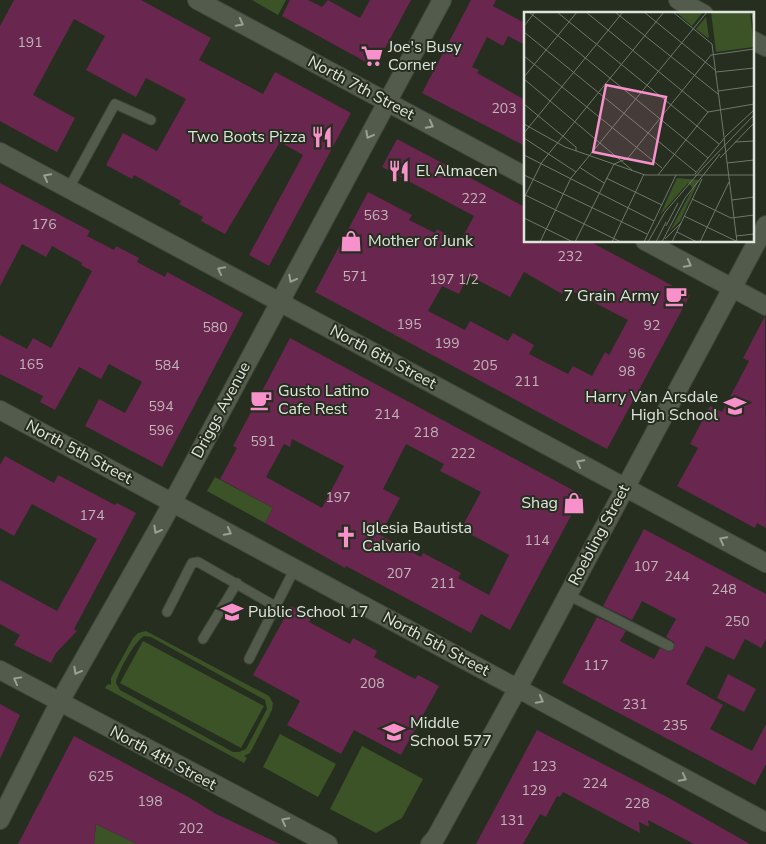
<svg xmlns="http://www.w3.org/2000/svg" width="766" height="844" viewBox="0 0 766 844" font-family="'Nunito Sans',sans-serif">
  <style>
    .green { fill: #3c5227; fill-rule: evenodd }
    .building { fill: #69264e; fill-rule: evenodd }
    .lines { fill: none; stroke-linecap: round; stroke-linejoin: round }
    .service-casing { stroke: #41483c; stroke-width: 11 }
    .minor-casing { stroke: #41483c; stroke-width: 20 }
    .service { stroke: #535c4c; stroke-width: 9 }
    .minor { stroke: #535c4c; stroke-width: 18 }
    .oneway { stroke: #9aa094 }
    .labels { text-anchor: middle; dominant-baseline: central; stroke-width: 4; stroke-linejoin: round; paint-order: stroke }
    .number-label { font-size: 14px; fill: #c2b5b8 }
    .poi-label { font-size: 16px; fill: #e0e5dc; stroke: #262e20; text-anchor: start }
    .street-label { font-size: 16px; fill: #e0e5dc; stroke: #262e20 }
    .inset-road { fill: none; stroke: #70776b; stroke-width: 1 }
    .view { fill: #f890cb; fill-opacity: 0.15; stroke: #f890cb; stroke-width: 2.5 }
    .inset-edge { fill: none; stroke: #e0e5dc; stroke-width: 2.5 }
  </style>
  <rect width="100%" height="100%" fill="#262e20"/>
  <!-- green -->
  <path class="green" d="M252,0H286L278,15Z
    M215,477L273,508L265,523L207,491Z
    M146,631L269,696L273,703L272,710L250,753L244,756L247,758L244,763L105,688L108,684L111,685V678L133,638L138,633ZM144,636L151,637L265,700L267,709L246,749L239,752H233L120,690L116,683C117,673 135,641 144,636Z
    M143,641L264,706L241,748L120,683Z
    M280,734L336,764L318,797L263,767Z
    M362,746L423,779L402,818L376,833L330,809Z
    M96,824L137,844H94Z"/>
  <!-- building -->
  <path class="building" d="M14,0H141L211,38L199,60L263,94L275,72L351,113L269,266L249,255L303,155L280,142L225,234L201,221L203,217L179,204L181,201L134,175L132,179L106,165L123,133L157,151L186,99L146,78L136,97L86,70L105,36L74,19L33,95L75,118L57,152L38,142L0,121V26Z
    M290,0H308L322,7L328,0L360,18L370,0H411L375,67L282,16Z
    M471,0H496L493,6L525,23V45L508,36L503,46L487,37L472,67L479,70L477,73L525,100V146L422,93Z
    M397,139L525,207V241H589L690,295L607,449L315,292L368,192L412,215L409,220L435,233L437,229L460,242L474,216L382,167ZM524,272L562,294L566,288L628,320L609,355L605,352L592,376L573,366L568,374L529,354L534,345L513,333L508,341L470,321L465,330L428,311L442,286L459,294L468,275L510,297Z
    M0,183L90,231L87,236L114,250L116,246L139,258L137,262L165,277L167,272L243,313L162,467L85,426L99,399L125,413L142,382L109,364L101,379L79,367L55,410L40,402L43,396L0,374V335L27,349L33,338L51,348L92,271L81,265L82,263L52,246L46,257L22,244L0,286Z
    M765,316L766,528L757,523L755,528L677,486L698,448L690,444L710,406L722,412L749,361L743,358Z
    M290,338L582,495L510,630L481,614L471,633L346,566L345,568L265,523L273,508L220,479L237,448L233,446ZM292,439L344,466L322,508L266,477L284,444L290,447ZM406,444L444,464L440,471L481,492L461,529L509,555L489,595L458,578L461,573L423,553L421,557L380,535L400,498L383,489Z
    M5,456L54,483L58,475L115,505L117,503L136,513L74,629L77,631L56,653L51,663L14,645L20,635L0,624V580L57,611L97,539L32,504L14,536L0,528V465Z
    M644,529L766,594V639L761,648L745,639L734,660L706,646L686,684L723,705L710,729L752,751L766,724V764L755,785L562,683L597,617L626,631L620,641L654,659L660,648L669,652L674,649V642L666,637L676,619L642,601L632,620L603,606Z
    M291,606L312,617L309,622L350,644L353,638L377,651L374,657L415,679L418,675L439,686L401,755L354,730L341,754L287,725L300,701L253,675Z
    M728,674L756,689L744,712L717,698Z
    M0,704L20,715L0,759Z
    M537,730L667,797L750,844H694L648,820L649,827L639,822L640,833L563,792L560,797L557,796L546,817L540,814L523,844H476Z
    M74,736L190,798L216,814L280,844H137L96,824L94,844H18Z"/>
  <g class="lines">
    <!-- service casing -->
    <g class="service-casing">
      <path id="service" d="M69,188L115,104L151,120
        M568,595L669,646
        M167,612L192,563L198,562L275,606
        M203,639L237,583
        M249,659L295,568"/>
    </g>
    <!-- minor casing -->
    <g class="minor-casing">
      <path id="minor" d="M197,0L525,176
        M678,0L704,14
        M752,40L766,47
        M0,152L766,563
        M645,241L766,306
        M0,410L766,822
        M0,670L328,844
        M0,820L59,703L163,520L442,0
        M430,844L436,837L518,688L766,225"/>
    </g>
    <!-- service -->
    <use href="#service" class="service"/>
    <!-- minor -->
    <use href="#minor" class="minor"/>
  </g>
  <!-- one-way arrows -->
  <defs><path id="oneway-chevron" d="M-2-3.5L2.5 0L-2 3.5" fill="none" stroke-width="1.6" stroke-linecap="round" stroke-linejoin="round" transform="scale(1.25)"/></defs>
  <g class="oneway">
    <use href="#oneway-chevron" transform="translate(240 23) rotate(28)"/>
    <use href="#oneway-chevron" transform="translate(430 125) rotate(28)"/>
    <use href="#oneway-chevron" transform="translate(369 135) rotate(118)"/>
    <use href="#oneway-chevron" transform="translate(47 177) rotate(-152)"/>
    <use href="#oneway-chevron" transform="translate(688 264) rotate(28)"/>
    <use href="#oneway-chevron" transform="translate(221 270) rotate(-152)"/>
    <use href="#oneway-chevron" transform="translate(292 279) rotate(118)"/>
    <use href="#oneway-chevron" transform="translate(580 463) rotate(-152)"/>
    <use href="#oneway-chevron" transform="translate(157 530) rotate(119)"/>
    <use href="#oneway-chevron" transform="translate(228 532) rotate(28)"/>
    <use href="#oneway-chevron" transform="translate(723 540) rotate(-152)"/>
    <use href="#oneway-chevron" transform="translate(77 671) rotate(119)"/>
    <use href="#oneway-chevron" transform="translate(17 680) rotate(-151)"/>
    <use href="#oneway-chevron" transform="translate(540 700) rotate(28)"/>
    <use href="#oneway-chevron" transform="translate(683 778) rotate(28)"/>
    <use href="#oneway-chevron" transform="translate(285 821) rotate(-152)"/>
  </g>
  <!-- icons -->
  <defs>
    <g id="supermarket-bare" transform="scale(1.725)"><path d="M-6-5.5h2.5l.6 2H6L4.5 2H-2.5L-4.4-4H-6ZM-1.5 3.2a1.3 1.3 0 1 0 .1 0ZM3 3.2a1.3 1.3 0 1 0 .1 0Z" fill="#f890cb" stroke="#262e20" stroke-width="2.5" paint-order="stroke"/></g>
    <g id="restaurant-bare" transform="scale(1.725)"><path d="M-5-6h1v4h1v-4h1v4h1v-4h1v5L-1.5 .5V6h-2V.5L-5-1ZM5-6V6H3V1.5H1.5Q1.5-4 5-6Z" fill="#f890cb" stroke="#262e20" stroke-width="2.5" paint-order="stroke"/></g>
    <g id="shop-bare" transform="scale(1.725)"><path d="M-5-2.5h2.3a2.7 3.5 0 0 1 5.4 0H5L5.5 6h-11ZM-1.5-2.5h3a1.5 2.3 0 0 0-3 0Z" fill="#f890cb" stroke="#262e20" stroke-width="2.5" paint-order="stroke"/></g>
    <g id="cafe-bare" transform="scale(1.725)"><path d="M-5.5-4.5H6V0H3Q3 3.5 0 3.5H-2.5Q-5.5 3.5-5.5 0ZM3-3.2v2h1.7v-2ZM-6 4.5H4V6H-6Z" fill="#f890cb" stroke="#262e20" stroke-width="2.5" paint-order="stroke"/></g>
    <g id="school-bare" transform="scale(1.725)"><path d="M0-5L7-2L0 1L-7-2ZM-4 1L0 2.5L4 1V4Q0 6-4 4Z" fill="#f890cb" stroke="#262e20" stroke-width="2.5" paint-order="stroke"/></g>
    <g id="church-bare" transform="scale(1.725)"><path d="M-1.2-6h2.4v3.5h3.3v2.4h-3.3V6h-2.4V-.1h-3.3v-2.4h3.3Z" fill="#f890cb" stroke="#262e20" stroke-width="2.5" paint-order="stroke"/></g>
  </defs>
  <g fill-rule="evenodd">
    <use href="#supermarket-bare" x="372" y="56"/>
    <use href="#restaurant-bare" x="322" y="137"/>
    <use href="#restaurant-bare" x="399" y="171"/>
    <use href="#shop-bare" x="351" y="241"/>
    <use href="#cafe-bare" x="676" y="296"/>
    <use href="#cafe-bare" x="261" y="400"/>
    <use href="#school-bare" x="735" y="406"/>
    <use href="#shop-bare" x="574" y="503"/>
    <use href="#church-bare" x="346" y="537"/>
    <use href="#school-bare" x="232" y="612"/>
    <use href="#school-bare" x="394" y="732"/>
  </g>
  <g class="labels">
    <!-- number labels -->
    <g class="number-label">
      <text x="30" y="42">191</text>
      <text x="504" y="108">203</text>
      <text x="474" y="198">222</text>
      <text x="376" y="215">563</text>
      <text x="44" y="224">176</text>
      <text x="570" y="256">232</text>
      <text x="355" y="276">571</text>
      <text x="454" y="279">197 1/2</text>
      <text x="409" y="324">195</text>
      <text x="652" y="325">92</text>
      <text x="215" y="327">580</text>
      <text x="447" y="343">199</text>
      <text x="637" y="353">96</text>
      <text x="31" y="364">165</text>
      <text x="167" y="365">584</text>
      <text x="485" y="365">205</text>
      <text x="627" y="371">98</text>
      <text x="527" y="381">211</text>
      <text x="161" y="406">594</text>
      <text x="387" y="414">214</text>
      <text x="161" y="430">596</text>
      <text x="426" y="432">218</text>
      <text x="263" y="441">591</text>
      <text x="463" y="453">222</text>
      <text x="338" y="497">197</text>
      <text x="92" y="515">174</text>
      <text x="537" y="540">114</text>
      <text x="646" y="566">107</text>
      <text x="399" y="573">207</text>
      <text x="677" y="576">244</text>
      <text x="443" y="583">211</text>
      <text x="724" y="589">248</text>
      <text x="737" y="621">250</text>
      <text x="596" y="665">117</text>
      <text x="372" y="683">208</text>
      <text x="635" y="704">231</text>
      <text x="675" y="725">235</text>
      <text x="544" y="766">123</text>
      <text x="101" y="776">625</text>
      <text x="595" y="783">224</text>
      <text x="534" y="790">129</text>
      <text x="150" y="801">198</text>
      <text x="637" y="803">228</text>
      <text x="512" y="820">131</text>
      <text x="191" y="828">202</text>
    </g>
    <!-- poi labels -->
    <g class="poi-label">
      <text x="388" y="47">Joe's Busy<tspan x="388" dy="18">Corner</tspan></text>
      <text x="306" y="137" text-anchor="end">Two Boots Pizza</text>
      <text x="416" y="171">El Almacen</text>
      <text x="368" y="241">Mother of Junk</text>
      <text x="659" y="296" text-anchor="end">7 Grain Army</text>
      <text x="278" y="391">Gusto Latino<tspan x="278" dy="18">Cafe Rest</tspan></text>
      <text x="718" y="397" text-anchor="end">Harry Van Arsdale<tspan x="718" dy="18">High School</tspan></text>
      <text x="558" y="503" text-anchor="end">Shag</text>
      <text x="362" y="528">Iglesia Bautista<tspan x="362" dy="18">Calvario</tspan></text>
      <text x="248" y="612">Public School 17</text>
      <text x="410" y="723">Middle<tspan x="410" dy="18">School 577</tspan></text>
    </g>
    <!-- street labels -->
    <g class="street-label">
      <text transform="translate(361 88) rotate(28)">North 7th Street</text>
      <text transform="translate(383 357) rotate(28)">North 6th Street</text>
      <text transform="translate(221 410) rotate(-62)">Driggs Avenue</text>
      <text transform="translate(79 452) rotate(28)">North 5th Street</text>
      <text transform="translate(599 535) rotate(-62)">Roebling Street</text>
      <text transform="translate(436 644) rotate(28)">North 5th Street</text>
      <text transform="translate(163 758) rotate(28)">North 4th Street</text>
    </g>
  </g>
  <!-- overview -->
  <g transform="translate(524 12)">
    <rect width="230" height="230" fill="#262e20"/>
    <path d="M152,0H179L168,14ZM187,0H226L230,35L192,40ZM182,5L185,25L184,26L172,17ZM153,166L175,168L156,209L146,219L169,176L164,171L136,203Z" fill="#3c5227"/>
    <path class="inset-road" d="M5,0L184,146M33,0L195,132M62,0L184,100M91,0L194,82M120,0L191,58M149,0L188,32L200,125M228,0L230,17M0,14L11,0M0,20L172,160M0,44L138,156M192,60L230,56M0,65L53,0M0,67L108,158M194,79L230,74M0,92L52,135V139M184,100L230,92M0,112L41,135L121,163H230M0,121L99,0M0,126L52,160M200,126L213,230M211,130L230,129M0,143L130,209M196,146L230,111M203,151L230,148M90,152L104,146L187,43L230,37M55,155L80,171M171,162L202,124L230,98M0,163L123,222M134,163L184,100M82,166L138,193M1,183L97,230M0,186L18,150L140,0M168,187L207,206L230,203M208,188L230,185M160,204L212,229M0,206L49,230M142,214L154,191M153,220L173,230M212,224L230,222M141,227L157,211M16,230L47,166L183,0M51,230L90,152M88,230L120,162M120,230L152,163M124,230L141,200L178,157L230,103M132,230L142,210M138,230L161,186L196,142M148,230L178,167M176,230L205,170"/>
    <path class="view" d="M82,73L142,85L129,152L69,140Z"/>
    <rect width="230" height="230" class="inset-edge"/>
  </g>
</svg>
